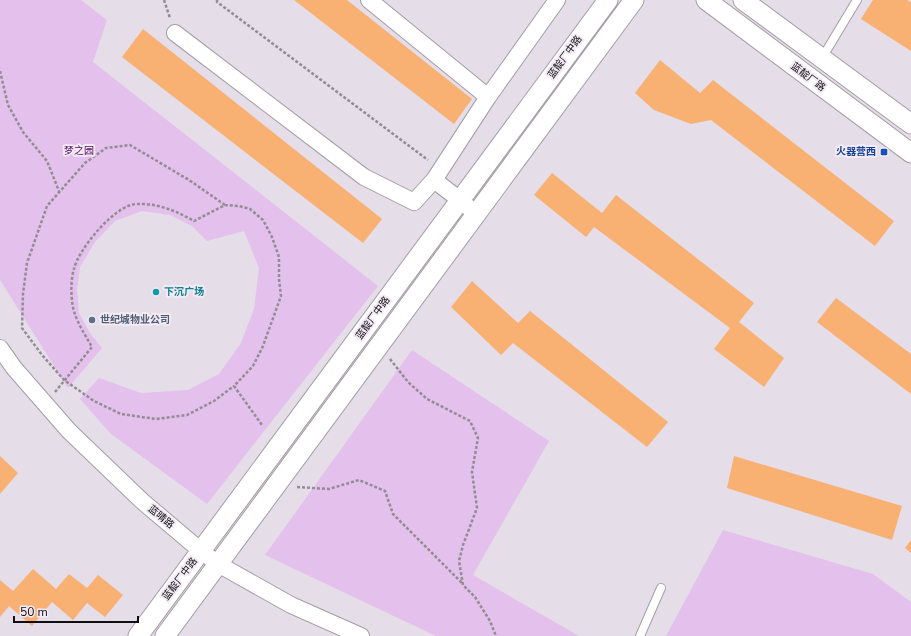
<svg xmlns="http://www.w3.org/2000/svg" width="911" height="636" viewBox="0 0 911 636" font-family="'Nunito Sans','Noto Sans SC',sans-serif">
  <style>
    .green { fill: #e4c0ec }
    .building { fill: #f8b073 }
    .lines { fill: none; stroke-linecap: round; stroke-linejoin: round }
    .service-casing { stroke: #a59da6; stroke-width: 10 }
    .minor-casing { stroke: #a59da6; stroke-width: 18 }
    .tertiary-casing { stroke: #a59da6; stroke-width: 21 }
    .path { stroke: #928c93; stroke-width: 2.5; stroke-dasharray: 3 2; stroke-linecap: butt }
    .service { stroke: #fff; stroke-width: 8 }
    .minor { stroke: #fff; stroke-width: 16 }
    .tertiary { stroke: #fff; stroke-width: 19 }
    .transit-dot { fill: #1a4fb4; stroke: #f3eaf5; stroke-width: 1.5 }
    .culture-dot { fill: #0f9aa8; stroke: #f3eaf5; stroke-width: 1.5 }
    .service-dot { fill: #5c6f8a; stroke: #f3eaf5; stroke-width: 1.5 }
    .labels { text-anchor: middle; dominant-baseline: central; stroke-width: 4; stroke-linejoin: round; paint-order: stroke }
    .street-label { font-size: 10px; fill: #110e11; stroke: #f3eaf5 }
    .park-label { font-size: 10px; fill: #50075e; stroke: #f3eaf5 }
    .transit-label { font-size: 10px; font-weight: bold; fill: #164399; stroke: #f3eaf5; text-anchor: end }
    .culture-label { font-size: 10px; font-weight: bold; fill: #0d838f; stroke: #f3eaf5; text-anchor: start }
    .service-label { font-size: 10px; font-weight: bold; fill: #4e5e75; stroke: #f3eaf5; text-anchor: start }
  </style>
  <rect width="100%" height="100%" fill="#e5dde7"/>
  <!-- green -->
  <path class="green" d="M0,0H81L107,20L93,62L378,286L207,504L111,434L80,399L99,378L141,393L188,390L219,374L241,343L254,309L259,268L244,231L207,241L192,226L170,215L142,211L115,221L95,242L80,267L77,290L79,313L90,333L102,348L68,388L0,280Z
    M412,350L549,441L473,575L579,636H436L265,555Z
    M723,530L873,574L911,602V636H666Z"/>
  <!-- building -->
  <path class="building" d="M294,0H347L472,99L454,124Z
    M873,0H907L911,2V51L861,19Z
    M143,29L382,219L363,243L122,57Z
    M660,60L700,93L713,80L894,221L875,246L711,120L691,124L654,110L635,93Z
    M552,173L602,213L616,195L754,303L739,322L784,358L764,387L714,349L730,328L594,227L586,237L534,195Z
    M472,281L518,323L530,311L668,422L647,447L513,343L501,355L451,307Z
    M836,298L911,354V394L817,322Z
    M0,456L18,473L0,494Z
    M734,456L902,506L892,540L727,488Z
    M911,540V553L905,548Z
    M33,569L56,589L69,574L87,588L98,575L123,595L105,617L87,603L73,620L52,602L32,626L9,606L0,617V580L13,591Z"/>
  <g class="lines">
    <!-- service casing -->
    <g class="service-casing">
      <path id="service" d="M822,58L857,0
        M640,636L661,588"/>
    </g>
    <!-- minor casing -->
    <g class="minor-casing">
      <path id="minor" d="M175,33L364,177L414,202L434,180L488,97L369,0
        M488,97L557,0
        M434,180L460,200L476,214
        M0,348L14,368L69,431L142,501L201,551L218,564L291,605L361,636"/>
    </g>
    <!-- tertiary casing -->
    <g class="tertiary-casing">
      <path id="tertiary" d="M706,0L911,153
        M743,0L911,124
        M138,636L608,0
        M165,636L634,0"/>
    </g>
    <!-- path -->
    <path class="path" d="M164,0L170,18
      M217,0V2L428,160
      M0,71L8,105L23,132L47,161L59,191
      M225,205L189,180L130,145L106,148L85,163L47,206L27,263L23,294L22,328L42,355L64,380L94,401L121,414L156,419L187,415L214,401L234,386
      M390,359L408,382L427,399L470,421L478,438L472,472L477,508L463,545L459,561L463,585L475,597L490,621L496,636
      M55,392L92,347C84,333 73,317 72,300C71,291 71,278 74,269C78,250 115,204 137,204C157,203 177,211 194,221L225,205L239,206L250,209L263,220L272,237L279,257V279L281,296L263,346L253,366L234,386L262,425
      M297,487L329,489L359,480L385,491L393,514L463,584"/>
    <!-- service -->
    <use href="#service" class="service"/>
    <!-- minor -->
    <use href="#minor" class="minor"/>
    <!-- tertiary -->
    <use href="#tertiary" class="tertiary"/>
  </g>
  <!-- markers -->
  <rect class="transit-dot" x="880" y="148" width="8" height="8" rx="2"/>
  <circle class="culture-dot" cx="156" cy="292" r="4"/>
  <circle class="service-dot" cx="92" cy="320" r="4"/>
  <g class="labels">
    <!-- street labels -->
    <g class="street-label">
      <text transform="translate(565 57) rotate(-54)">蓝靛厂中路</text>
      <text transform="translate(808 77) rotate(37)">蓝靛厂路</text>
      <text transform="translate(373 318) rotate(-54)">蓝靛厂中路</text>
      <text transform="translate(161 517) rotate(40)">蓝晴路</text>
      <text transform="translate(180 579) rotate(-53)">蓝靛厂中路</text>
    </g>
    <!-- park labels -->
    <g class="park-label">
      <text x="79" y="151">梦之园</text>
    </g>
    <!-- transit labels -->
    <g class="transit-label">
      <text x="876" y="152">火器营西</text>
    </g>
    <!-- culture labels -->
    <g class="culture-label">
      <text x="164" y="292">下沉广场</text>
    </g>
    <!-- service labels -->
    <g class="service-label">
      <text x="100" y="320">世纪城物业公司</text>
    </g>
  </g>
  <!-- scale -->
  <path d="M14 616v6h124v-6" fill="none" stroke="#110e11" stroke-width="2"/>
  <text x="20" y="616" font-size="12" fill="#110e11" stroke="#f3eaf5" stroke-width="3" paint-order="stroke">50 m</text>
</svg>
